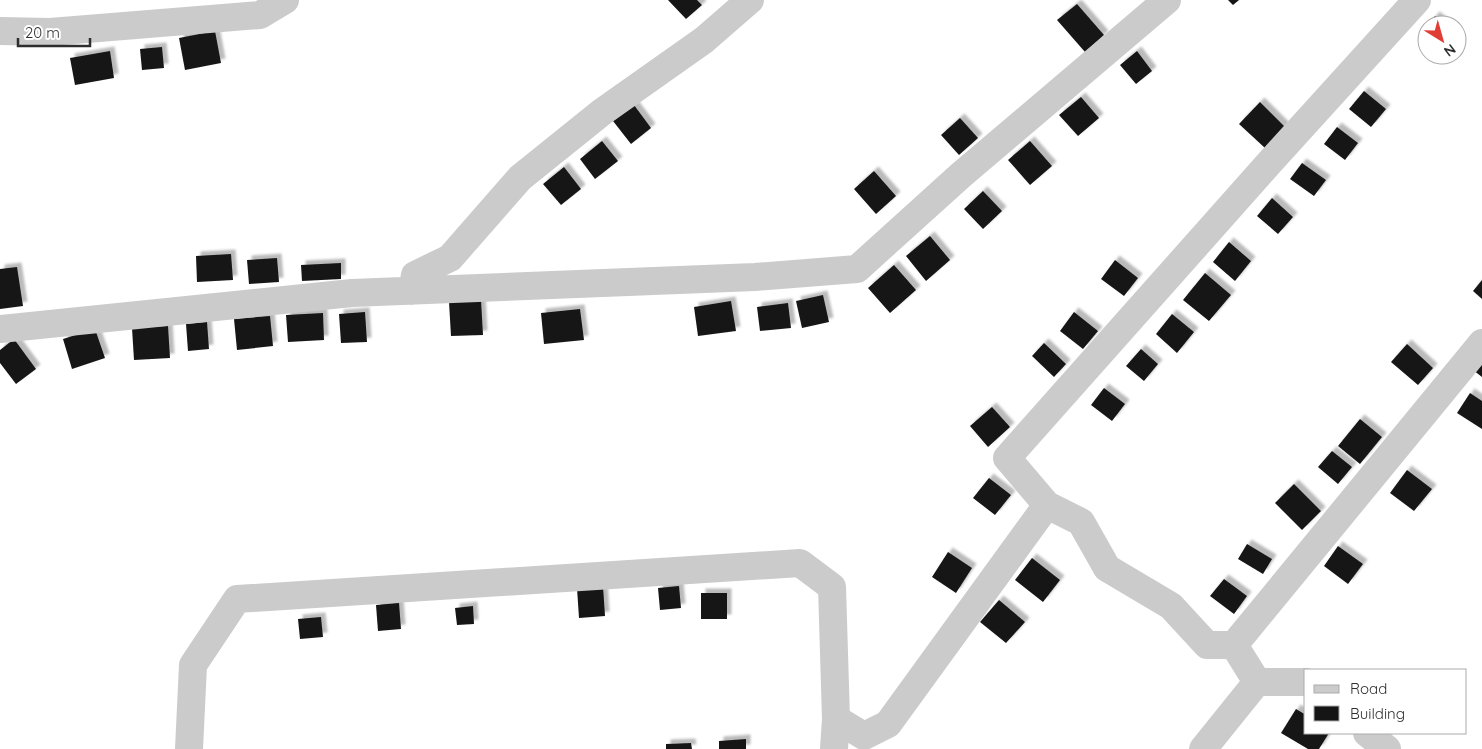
<svg xmlns="http://www.w3.org/2000/svg" width="1482" height="749" viewBox="0 0 1482 749" font-family="Quicksand,sans-serif">
  <style>
    .building { fill: #151515; filter: url(#shadow) }
    .lines { fill: none; stroke-linecap: round; stroke-linejoin: round }
    .minor { stroke: #cbcbcb; stroke-width: 28 }
  </style>
  <defs>
    <filter id="shadow"><feDropShadow dx="4.5" dy="-4.5" stdDeviation="1" flood-color="#0004"/></filter>
  </defs>
  <rect width="100%" height="100%" fill="#fff"/>
  <!-- building -->
  <path class="building" d="M668,0H697L702,5L686,19Z
    M1228,0H1239L1233,5Z
    M1077,4L1104,35L1085,52L1057,20Z
    M1435,16L1447,25H1428Z
    M1427,26V45L1418,38Z
    M215,31L221,63L185,70L179,38Z
    M162,47L164,68L142,70L140,49Z
    M110,51L114,78L75,85L70,58Z
    M1137,51L1152,71L1136,84L1120,65Z
    M1364,91L1386,109L1371,127L1349,109Z
    M1081,97L1099,118L1078,136L1059,115Z
    M1260,102L1285,127L1265,148L1239,124Z
    M634,105L651,128L631,144L613,121Z
    M960,118L978,138L959,155L941,135Z
    M1337,127L1358,143L1345,160L1324,144Z
    M602,141L618,161L595,179L580,159Z
    M1030,141L1052,166L1030,185L1008,160Z
    M1302,163L1326,180L1314,196L1290,179Z
    M564,167L581,189L561,205L543,184Z
    M874,171L896,196L876,214L854,189Z
    M983,191L1002,211L983,229L964,209Z
    M1272,198L1293,217L1278,234L1257,216Z
    M930,236L950,260L926,281L906,256Z
    M1229,242L1251,261L1235,281L1213,262Z
    M231,254L233,280L197,282L196,256Z
    M277,258L279,282L249,284L247,260Z
    M1115,260L1138,278L1124,296L1101,279Z
    M341,263V279L302,281L301,265Z
    M894,265L916,290L890,313L868,288Z
    M17,267L23,306L0,309V269Z
    M1205,273L1231,295L1209,321L1183,300Z
    M1482,280V299L1473,291Z
    M823,295L829,322L802,328L796,301Z
    M481,300L483,335L451,336L449,302Z
    M731,301L736,331L698,336L694,307Z
    M788,303L791,328L760,331L757,307Z
    M580,309L584,340L544,344L541,313Z
    M365,312L367,342L341,343L339,314Z
    M1074,312L1098,331L1083,349L1060,331Z
    M323,313L324,340L288,342L286,315Z
    M1172,314L1194,332L1177,353L1156,334Z
    M270,316L273,346L237,350L234,319Z
    M207,322L209,349L188,351L186,324Z
    M168,326L170,358L134,360L132,328Z
    M95,329L105,358L72,369L63,339Z
    M14,339L36,369L16,384L0,363V350Z
    M1044,343L1066,364L1054,377L1032,356Z
    M1407,344L1433,368L1418,385L1391,362Z
    M1141,349L1158,364L1144,381L1126,366Z
    M1482,359V377L1473,370Z
    M1104,388L1125,404L1112,421L1091,405Z
    M1470,393L1482,401V429L1457,413Z
    M992,407L1010,427L988,447L970,426Z
    M1360,419L1382,437L1360,464L1338,446Z
    M1332,451L1352,467L1338,484L1318,467Z
    M1407,470L1432,489L1414,511L1390,493Z
    M989,478L1011,495L995,515L973,498Z
    M1294,484L1321,511L1302,530L1275,503Z
    M1247,544L1272,559L1263,574L1238,559Z
    M1338,546L1363,564L1348,584L1324,566Z
    M948,552L972,568L956,593L932,577Z
    M1032,558L1060,580L1043,602L1015,580Z
    M1224,579L1247,596L1234,614L1210,596Z
    M603,586L605,616L579,618L577,588Z
    M679,586L681,608L660,610L658,588Z
    M701,593H727V619H701Z
    M999,600L1025,622L1006,643L980,622Z
    M399,603L401,629L378,631L376,605Z
    M473,606L474,624L457,625L455,608Z
    M321,617L323,637L300,639L298,619Z
    M1296,709L1306,715V733H1329L1319,749H1308L1281,733Z
    M746,739V749H719V741Z
    M691,743L692,749H666V744Z"/>
  <g class="lines">
    <!-- minor -->
    <path class="minor" d="M0,31L50,32L260,15L285,0
      M412,291L415,275L450,258L520,178L602,112L704,40L750,0
      M0,329L352,293L755,277L857,269L961,175L1167,0
      M1234,645H1207L1171,606L1107,568L1081,522L1047,505L1007,458L1270,162L1417,0
      M1257,682H1306
      M836,719L864,736L888,724L1047,505
      M1367,733L1387,749
      M189,749L193,665L237,599L800,563L832,587L836,719L834,749
      M1203,749L1257,682L1234,645L1482,343"/>
  </g>
  <!-- legend -->
  <rect x="1304" y="669" width="162" height="65" fill="#ffffff" stroke="#ababab"/>
  <rect x="1314" y="685" width="25" height="8" fill="#cbcbcb" stroke="#ababab"/>
  <text x="1350" y="694" font-size="15" fill="#2e2e2e">Road</text>
  <rect x="1314" y="706" width="25" height="15" fill="#151515" stroke="#ababab"/>
  <text x="1350" y="719" font-size="15" fill="#2e2e2e">Building</text>
  <!-- north arrow -->
  <g transform="translate(1442 40) rotate(143)"><circle r="24" fill="#ffffff" stroke="#ababab"/>
  <path d="M0-4L9 19L0 12L-9 19Z" fill="#e03e35"/>
  <text y="-8" font-size="14" font-weight="bold" text-anchor="middle" fill="#2e2e2e">N</text>
  </g>
  <!-- scale -->
  <path d="M18 38v8h72v-8" fill="none" stroke="#2e2e2e" stroke-width="2.5"/>
  <text x="25" y="38" font-size="15" fill="#2e2e2e" stroke="#ffffff" stroke-width="4" paint-order="stroke">20 m</text>
</svg>
